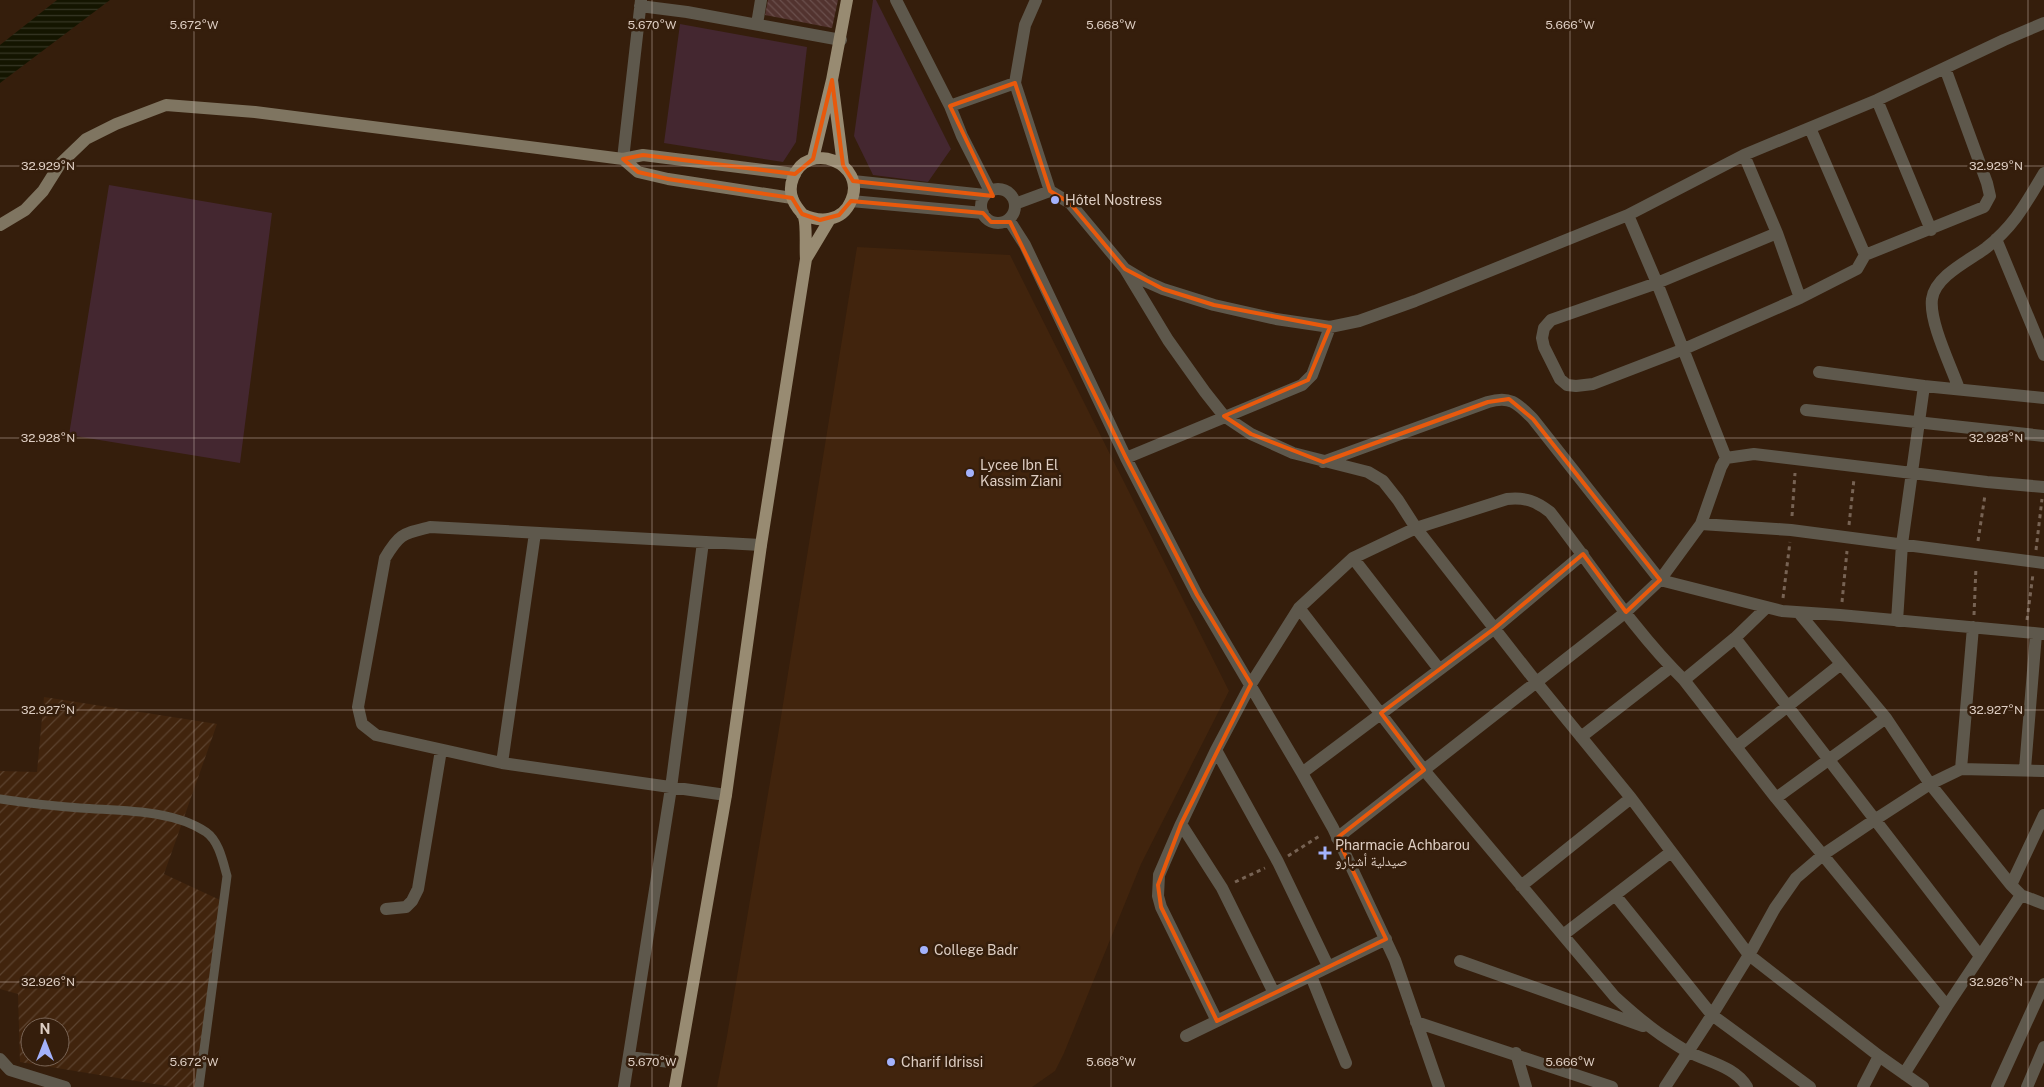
<svg xmlns="http://www.w3.org/2000/svg" width="2044" height="1087" viewBox="0 0 2044 1087" font-family="'Public Sans','Noto Naskh Arabic',sans-serif">
  <style>
    .built { fill: #41240d }
    .industrial { fill: url(#industrial-furrows); fill-rule: evenodd }
    .park { fill: #442730 }
    .water { fill: url(#water-rules) }
    .building { fill: url(#building-back-hatch) }
    .lines { fill: none; stroke-linecap: round; stroke-linejoin: round }
    .path { stroke: #776354; stroke-width: 3; stroke-dasharray: 4 4; stroke-linecap: butt }
    .lane { stroke: #5e584c; stroke-width: 9 }
    .street { stroke: #5e584c; stroke-width: 12 }
    .secondary { stroke: #7f7561; stroke-width: 12 }
    .primary { stroke: #988b72; stroke-width: 12 }
    .marked { fill: none; stroke: #e8590c; stroke-width: 4; stroke-linejoin: round }
    .ticks { fill: none; stroke: #decec3; stroke-width: 1; stroke-opacity: 0.45 }
    .poi-dot { fill: #a3b2fc; stroke: #351e0c; stroke-width: 2 }
    .labels { text-anchor: middle; dominant-baseline: central; stroke-width: 5; stroke-linejoin: round; paint-order: stroke }
    .poi-label { font-size: 14px; fill: #decec3; stroke: #351e0c; text-anchor: start }
    .ticks-label { font-size: 12px; text-anchor: middle; fill: #decec3; stroke: #351e0c; stroke-width: 5; stroke-linejoin: round; paint-order: stroke }
  </style>
  <defs>
    <pattern id="industrial-furrows" width="10" height="10" patternUnits="userSpaceOnUse" patternTransform="scale(1.25)"><rect width="10" height="10" fill="#41240d"/><path d="M-1 1l2-2M0 10L10 0M9 11l2-2" fill="none" stroke="#5c432f"/></pattern>
    <pattern id="water-rules" width="6" height="5" patternUnits="userSpaceOnUse" patternTransform="scale(1.25)"><rect width="6" height="5" fill="#141500"/><path d="M0 2.5h6" fill="none" stroke="#363624"/></pattern>
    <pattern id="building-back-hatch" width="6" height="6" patternUnits="userSpaceOnUse" patternTransform="scale(1.25)"><rect width="6" height="6" fill="#52332f"/><path d="M-1 5l2 2M0 0l6 6M5-1l2 2" fill="none" stroke="#6a4f4c"/></pattern>
  </defs>
  <rect width="100%" height="100%" fill="#351e0c"/>
  <!-- built -->
  <path class="built" d="M857,247L1010,255L1229,691L1141,864L1064,1053L1055,1071L1032,1087H717L727,1036L779,729Z"/>
  <!-- industrial -->
  <path class="industrial" d="M44,697L217,724L164,874L220,900L196,1087H173L20,1062L18,994L0,989V771L37,772ZM30,1027H60V1057H30Z"/>
  <!-- park -->
  <path class="park" d="M873,0H876L951,149L928,182L873,175L854,136Z
    M680,24L807,47L796,142L783,162L664,143Z
    M109,185L272,213L240,463L69,435Z"/>
  <!-- water -->
  <path class="water" d="M57,0H110L0,83V45Z"/>
  <!-- building -->
  <path class="building" d="M768,0H838L832,28L765,15Z"/>
  <g class="lines">
    <!-- path -->
    <path class="path" d="M1792,516L1795,473
      M1849,525L1854,479
      M1978,541L1985,495
      M2036,550L2042,499
      M1783,598L1790,542
      M1842,602L1847,551
      M1974,615L1976,567
      M2027,620L2033,574
      M1288,856L1321,835
      M1235,882L1265,868"/>
    <!-- lane -->
    <path class="lane" d="M0,799C26,803 53,806 80,808C119,811 172,809 206,832C219,841 223,862 227,876L199,1087"/>
    <!-- street -->
    <path class="street" d="M896,0L950,106L962,136L990,191
      M1036,0L1025,25L1015,83L1050,191
      M640,6L687,12L841,40
      M757,24L761,0
      M1877,100L1931,230
      M950,106L1015,83
      M1810,128L1865,255
      M1744,155L1777,233L1800,298
      M623,159L641,0
      M853,181L985,195
      M981 206a17 17 0 1 1 34 0a17 17 0 1 1-34 0Z
      M851,201L983,213
      M1015,204L1050,191L1070,203L1125,269L1145,281L1163,289L1214,305L1276,319L1330,327L1359,321L1415,301L1628,215L1744,155L1877,100L2004,40L2044,23
      M1628,215L1657,283L1726,458
      M1009,220L1025,245L1126,458L1197,595L1302,773L1333,828L1395,960L1439,1087
      M1777,233L1657,283L1551,320L1544,328L1542,338L1544,347L1560,379L1567,385L1576,386L1593,384L1684,349L1800,298L1857,269L1865,255L1984,207L1990,196L1987,183L1945,68
      M1996,239L2044,355
      M1125,269L1168,340L1205,392L1224,416L1251,434L1293,453L1368,472L1383,481L1398,500L1416,528L1537,683L1631,798L1749,955L1879,1056L1923,1087
      M1819,372L1924,386
      M1959,389C1951,366 1929,322 1932,299C1935,276 1970,260 1986,248C2015,225 2026,203 2044,173
      M1806,410L2044,436
      M1126,458L1302,385L1312,375L1330,327
      M1323,462L1488,402C1511,395 1518,404 1533,419L1660,580L1782,611L1840,615L2044,634
      M1701,524L1791,530L2044,563
      M1353,558L1439,669
      M1299,608L1424,770L1615,997C1632,1012 1649,1028 1669,1040C1675,1044 1682,1049 1689,1052C1708,1062 1736,1067 1747,1087
      M1799,613L1886,718L1930,784L2011,885L2021,895L2044,904
      M1897,621L1902,544L1924,386L2044,398
      M1735,638L1980,956
      M1684,680L1735,638L1766,608
      M1581,737L1671,667
      M1736,747L1841,664
      M1216,750L1278,862L1328,966
      M502,763L535,533
      M1961,769L2044,771
      M2025,769L2036,634
      M1302,773L1495,628L1583,554
      M726,795L502,763L376,735L362,724L358,707L385,558C400,533 403,534 430,527L761,545
      M1776,798L1886,718
      M1181,824L1222,888L1274,993
      M1337,838L1626,612L1660,580L1701,524L1721,467L1726,458L1754,454L1987,482L2044,487
      M2011,885L2044,815
      M1521,886L1631,798
      M1615,895L1712,1015L1810,1087
      M386,909L406,907L412,901L418,889L441,750
      M1563,935L1671,852
      M1460,961L1643,1026
      M1311,976L1346,1063
      M1217,1021L1161,907L1158,896L1159,875L1181,824L1216,750L1251,684L1299,608L1353,558L1416,528L1507,499C1525,497 1536,501 1550,512C1594,568 1633,630 1684,680L1776,798L1947,1006
      M1416,1022L1612,1087
      M1186,1036L1386,939
      M1516,1053L1526,1087
      M629,1057L678,1063
      M0,1059L10,1070L65,1087
      M1904,1074L1947,1006L2021,895
      M624,1087L671,788L703,542
      M1665,1087L1712,1015L1749,955L1775,908L1796,878L1824,854L1876,819L1930,784L1961,769L1973,627
      M1863,1087L1879,1056
      M1997,1087L2044,984
      M2027,1087L2044,1047"/>
    <!-- secondary -->
    <path class="secondary" d="M623,159L638,172L668,179L792,198
      M0,225L25,210L43,191L60,164L86,139L116,124L166,105L255,112L623,159L643,155L795,174"/>
    <!-- primary -->
    <path class="primary" d="M832,80L847,0
      M813,159L832,80L843,165
      M806,259L830,219
      M675,1087L726,795L761,545L806,259C805,248 807,226 804,217C803,213 799,211 797,207C791,199 789,188 793,178C807,139 868,163 851,201C842,222 820,223 802,214"/>
  </g>
  <!-- marked area -->
  <path class="marked" d="M832,80L843,165L853,181L993,196L950,106L1015,83L1050,191L1070,203L1125,269L1163,289L1214,305L1330,327L1308,380L1224,416L1251,434L1323,462L1488,402L1509,399L1533,419L1660,580L1626,612L1583,554L1495,628L1381,713L1424,770L1337,838L1386,939L1217,1021L1161,907L1158,885L1181,824L1251,684L1197,595L1126,458L1010,222H991L983,213L851,201L839,215L820,220L802,214L792,198L668,179L638,172L623,159L643,155L795,174L813,159Z"/>
  <!-- ticks -->
  <path class="ticks" d="M194,0V1087M652,0V1087M1111,0V1087M1570,0V1087M2028,0V1087M0,166H2044M0,438H2044M0,710H2044M0,982H2044"/>
  <!-- markers -->
  <g class="poi-dot">
    <circle cx="1055" cy="200" r="5"/>
    <circle cx="970" cy="473" r="5"/>
    <path d="M1322.5 845.5h5v5h5v5h-5v5h-5v-5h-5v-5h5z"/>
    <circle cx="924" cy="950" r="5"/>
    <circle cx="891" cy="1062" r="5"/>
  </g>
  <g class="labels">
    <!-- poi labels -->
    <g class="poi-label">
      <text x="1065" y="200">Hôtel Nostress</text>
      <text x="980" y="465">Lycee Ibn El<tspan x="980" dy="16">Kassim Ziani</tspan></text>
      <text x="1335" y="845">Pharmacie Achbarou<tspan x="1335" dy="16">صيدلية أشبارو</tspan></text>
      <text x="934" y="950">College Badr</text>
      <text x="901" y="1062">Charif Idrissi</text>
    </g>
  </g>
  <g class="ticks-label">
    <text x="194" y="29">5.672°W</text>
    <text x="652" y="29">5.670°W</text>
    <text x="1111" y="29">5.668°W</text>
    <text x="1570" y="29">5.666°W</text>
    <text x="48" y="170">32.929°N</text>
    <text x="1996" y="170">32.929°N</text>
    <text x="48" y="442">32.928°N</text>
    <text x="1996" y="442">32.928°N</text>
    <text x="48" y="714">32.927°N</text>
    <text x="1996" y="714">32.927°N</text>
    <text x="48" y="986">32.926°N</text>
    <text x="1996" y="986">32.926°N</text>
    <text x="194" y="1066">5.672°W</text>
    <text x="652" y="1066">5.670°W</text>
    <text x="1111" y="1066">5.668°W</text>
    <text x="1570" y="1066">5.666°W</text>
  </g>
  <!-- north arrow -->
  <g transform="translate(45 1042)"><circle r="24" fill="#351e0c" stroke="#796455"/>
  <path d="M0-4L9 19L0 12L-9 19Z" fill="#a3b2fc"/>
  <text y="-8" font-size="14" font-weight="bold" text-anchor="middle" fill="#decec3">N</text>
  </g>
</svg>
